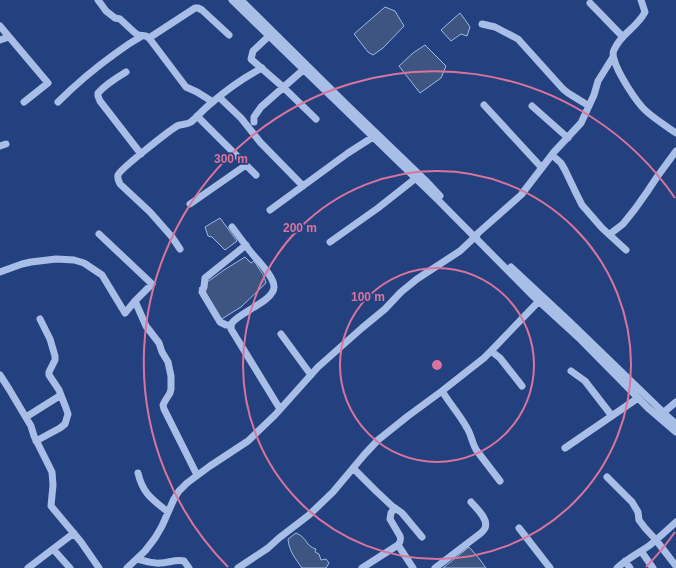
<svg xmlns="http://www.w3.org/2000/svg" width="676" height="568" viewBox="0 0 676 568" font-family="Arial,sans-serif">
  <style>
    .water { fill: #3e5481; stroke: #9db8e7 }
    .lines { fill: none; stroke-linecap: round; stroke-linejoin: round }
    .minor { stroke: #a9bee6; stroke-width: 7 }
    .ring { fill: none; stroke: #da749d; stroke-width: 2 }
    .centre { fill: #da749d; stroke: #24417f; stroke-width: 2 }
    .ring-label { font-size: 12px; text-anchor: middle; font-weight: bold; fill: #da749d; stroke: #24417f; stroke-width: 3.5; stroke-linejoin: round; paint-order: stroke }
  </style>
  <rect width="100%" height="100%" fill="#24417f"/>
  <!-- water -->
  <path class="water" d="M385,7L395,11L404,26L383,48L373,55L368,52L354,34Z
    M460,13L466,21L470,27L467,36L461,34L451,41L441,30Z
    M425,45L446,66L441,78L420,93L399,66L413,53Z
    M220,218L237,241L225,250L212,237L208,236L205,227Z
    M245,257L251,263L254,261L264,276L266,283L241,307L220,320L202,296L199,288L224,270Z
    M296,533C308,538 305,546 316,549L315,552L319,554L321,560L326,559L329,563L326,568H302C295,558 289,551 288,539Z
    M469,547L478,557L486,568H443Z"/>
  <g class="lines">
    <!-- minor -->
    <path class="minor" d="M98,0L106,11L115,18L120,19L134,32L138,35L146,36L149,38L186,87L197,92L213,102
      M232,0L438,200L534,297L581,340L648,408L676,432
      M241,0L347,105L425,180L440,196
      M641,0L645,12C637,28 621,33 614,50C613,52 613,56 614,59C617,72 636,102 646,111C655,119 666,126 676,133
      M590,3L622,36
      M482,24L495,27L518,39L563,89L568,93L589,106
      M0,26L48,83L24,102
      M269,36L253,51L251,59L283,87L316,119
      M149,38L195,8H198L202,10L229,35
      M0,40L9,37
      M126,72C116,78 106,84 98,93V96L100,101L141,154
      M219,97L241,118L260,142L303,186
      M58,102C76,84 95,68 116,53C124,47 133,41 142,36
      M484,105L542,168
      M532,106L568,138
      M197,116L256,175
      M254,122V117L261,107L303,70
      M0,146L6,144
      M552,155L561,163L565,170L576,193L582,205L602,228L626,250
      M190,204L246,165
      M270,210L348,153L373,137
      M232,227C238,235 244,243 250,251C257,260 274,276 274,287C274,301 238,313 232,323C231,325 231,326 231,329L280,409
      M477,234L521,195L554,152L581,123L594,95L598,81L613,57
      M610,234L623,224L635,209L647,192L657,177L676,151
      M330,242L378,208L416,178
      M180,249L172,237L150,212L120,184C119,181 117,179 118,175C120,169 169,131 177,126C181,124 186,125 191,122C197,117 203,110 209,105C225,91 243,78 262,68
      M511,267L570,322L666,415L676,424
      M0,272L22,264L31,262L56,259L74,260L84,263L102,275L125,313L135,301L152,284L99,234
      M135,301L146,326L159,343L162,352L168,362L171,376V389L170,393L165,401L163,405L164,409L197,475
      M231,325H226L220,322L202,292L204,287L205,278L246,245
      M281,334L311,375
      M491,351L539,301
      M571,371L585,381L612,416
      M0,375L9,389L31,426L34,436L52,472L53,485L51,506L81,542L99,568
      M442,391C450,404 460,415 467,428C472,436 472,444 477,451L500,481
      M663,413L676,402
      M26,417L61,395
      M36,441L60,428L65,424L68,414L66,408L59,390L49,375V372L55,360V356L50,339L40,319
      M565,448L638,398
      M353,468L376,491L392,506L402,513L422,537
      M138,473C143,494 152,499 168,512
      M607,477L632,502L638,512L639,520L645,528L656,540L676,566
      M519,528L550,568
      M398,545L413,568
      M53,549L70,568
      M641,551L653,568
      M137,559C145,561 152,564 160,563C168,563 176,559 184,561L189,568
      M625,561L630,568
      M28,568L74,533
      M127,568L145,551L155,538L162,526L174,499L179,491L187,483L210,466L248,441L275,415L318,367L362,328L385,309L401,292L417,279L460,251L477,235
      M238,568L268,548L279,538L309,515L333,492L364,455L378,440L408,416L442,391L484,358L491,351L500,358L522,386
      M362,568L398,545C401,541 401,539 400,536L390,519L391,513L395,508
      M435,568L481,533C482,532 485,529 485,528C489,519 476,508 471,502
      M617,568C627,559 639,553 650,545C659,538 667,530 676,522"/>
  </g>
  <!-- distance rings -->
  <g class="ring">
    <circle cx="437" cy="365" r="97"/>
    <circle cx="437" cy="365" r="194"/>
    <path d="M675 532A291 291 0 0 1 646 567M228 567A291 291 0 1 1 675 198"/>
  </g>
  <circle cx="437" cy="365" r="6" class="centre"/>
  <g class="ring-label">
    <text x="231" y="163">300 m</text>
    <text x="300" y="232">200 m</text>
    <text x="368" y="301">100 m</text>
  </g>
</svg>
